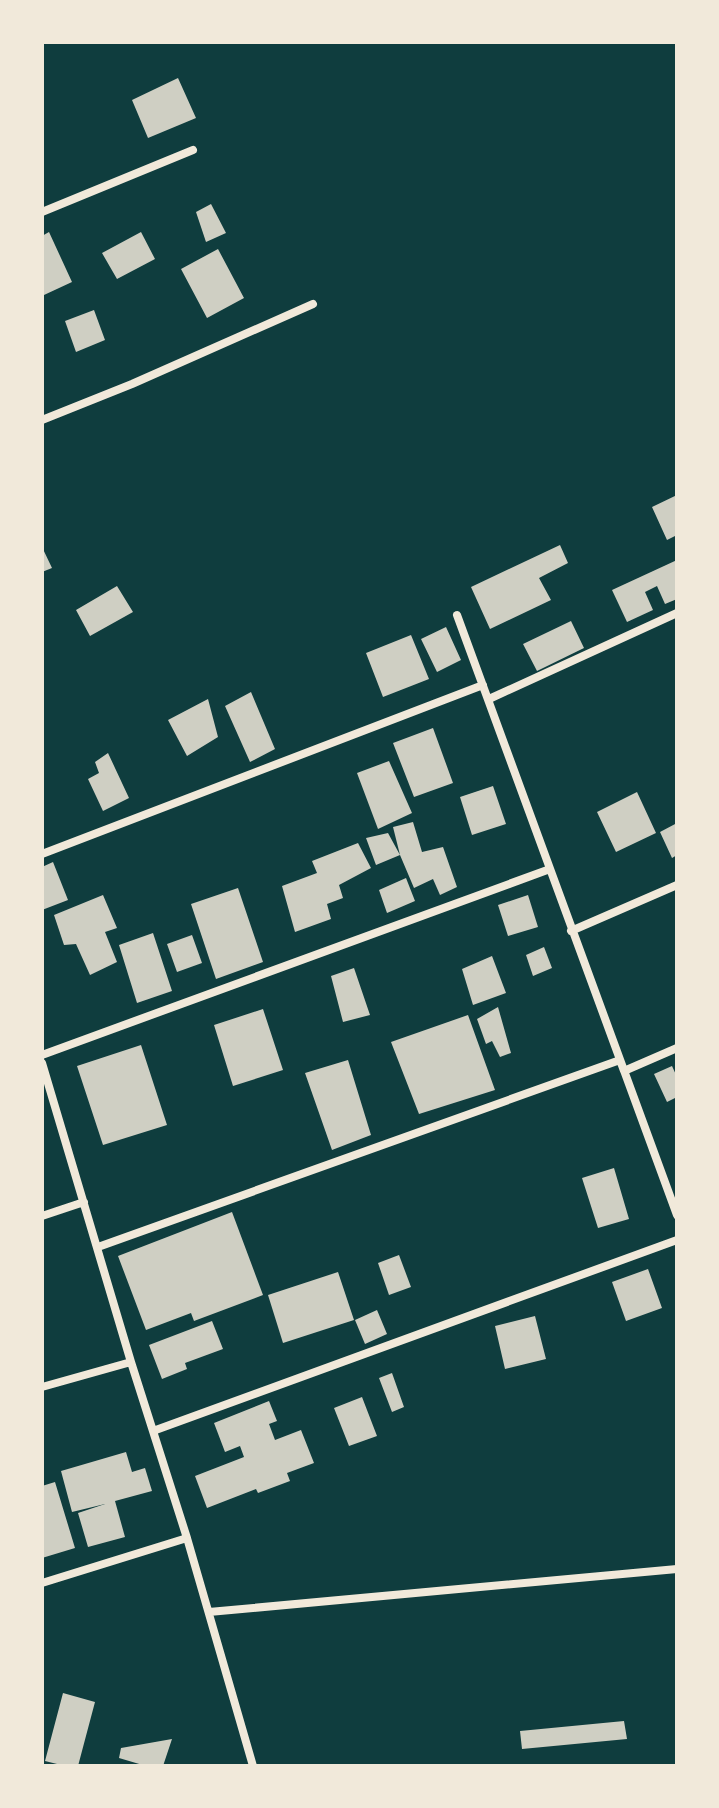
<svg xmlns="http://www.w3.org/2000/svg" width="719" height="1808" viewBox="0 0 719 1808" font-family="Lato,sans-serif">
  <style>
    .building { fill: #cfcfc3 }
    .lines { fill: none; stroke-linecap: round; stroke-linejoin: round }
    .minor { stroke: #f1e9da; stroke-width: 8 }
  </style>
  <rect width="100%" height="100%" fill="#0f3d3e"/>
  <!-- building -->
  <path class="building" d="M178,78L196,118L148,138L132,100Z
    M211,204L226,233L206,242L196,212Z
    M49,232L72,282L44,295L42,236Z
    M141,232L155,259L117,279L102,253Z
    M218,249L244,298L207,318L181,269Z
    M94,310L105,340L76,352L65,321Z
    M677,495V535L667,540L652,507Z
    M560,545L568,563L539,578L551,600L490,629L471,587Z
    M42,547L52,568L42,572Z
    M677,560V599L665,604L657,586L645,592L653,610L627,622L612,590Z
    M117,586L133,612L90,636L76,610Z
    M571,621L584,648L537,671L523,644Z
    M446,627L461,660L437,672L421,639Z
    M411,635L429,679L383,697L366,653Z
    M251,692L275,749L250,762L225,706Z
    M208,699L218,737L187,756L168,720Z
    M433,728L453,783L414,797L393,743Z
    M108,753L129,798L103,811L88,779L99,773L95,762Z
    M389,761L412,813L378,829L357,773Z
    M493,786L506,824L472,835L460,797Z
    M637,792L656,833L616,852L597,812Z
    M413,822L422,852L443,847L457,887L440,895L433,879L414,888L400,855L376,865L366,838L388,833L400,855L393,827Z
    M677,823V855L672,858L660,832Z
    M358,843L371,868L339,885L343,898L327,904L331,919L295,932L282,886L317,873L312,861Z
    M53,862L68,900L42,910V867Z
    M406,878L415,901L387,913L379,890Z
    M238,888L263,962L216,979L191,904Z
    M103,895L117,928L105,932L117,962L90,975L76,944L64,945L54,915Z
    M528,895L538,927L508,936L498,905Z
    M153,933L172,991L137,1003L119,945Z
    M192,935L202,963L177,972L167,944Z
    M544,947L552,968L533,976L526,955Z
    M492,956L506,993L473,1005L462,969Z
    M354,968L370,1015L343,1022L331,976Z
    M498,1007L511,1053L500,1057L492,1041L486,1044L477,1019Z
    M263,1009L283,1070L233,1086L214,1025Z
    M468,1015L495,1090L419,1114L391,1042Z
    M141,1045L167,1125L103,1145L77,1066Z
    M348,1060L371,1135L332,1150L305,1073Z
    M672,1066L677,1077V1097L667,1102L654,1074Z
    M614,1168L629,1219L598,1228L582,1178Z
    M232,1212L263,1295L194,1321L191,1313L146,1330L118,1256Z
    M399,1255L411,1287L389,1295L378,1263Z
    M648,1269L662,1308L626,1321L612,1282Z
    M338,1272L354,1320L283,1343L268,1295Z
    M377,1310L387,1334L365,1344L355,1320Z
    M535,1316L546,1359L505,1369L495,1326Z
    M212,1321L223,1349L185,1363L187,1369L162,1379L149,1345Z
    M392,1373L404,1407L392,1412L379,1378Z
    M362,1397L377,1436L349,1446L334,1408Z
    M269,1401L277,1421L269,1424L275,1440L301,1430L314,1463L287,1473L290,1481L258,1493L256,1489L207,1508L195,1476L244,1457L240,1446L225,1452L214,1423Z
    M126,1452L132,1472L145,1468L152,1491L115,1501L125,1537L88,1547L78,1513L105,1504L72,1512L61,1471Z
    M55,1482L75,1548L42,1558V1486Z
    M63,1693L95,1702L78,1766H65L45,1761Z
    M624,1721L627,1739L522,1749L520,1731Z
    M172,1739L163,1766H146L119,1758L121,1748Z"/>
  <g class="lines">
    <!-- minor -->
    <path class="minor" d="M42,212L193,150
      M42,420L132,384L313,304
      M457,615L677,1215
      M489,699L677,613
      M42,854L483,685
      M571,931L677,885
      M42,1055L550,869
      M42,1063L131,1362L187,1538L253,1766
      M42,1216L84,1202
      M98,1247L620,1060L624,1071L677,1048
      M42,1387L131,1362
      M153,1431L677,1240
      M42,1583L187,1538
      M209,1612L677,1569"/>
  </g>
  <!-- border -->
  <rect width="719" height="1808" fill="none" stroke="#f1e9da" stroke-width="88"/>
</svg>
